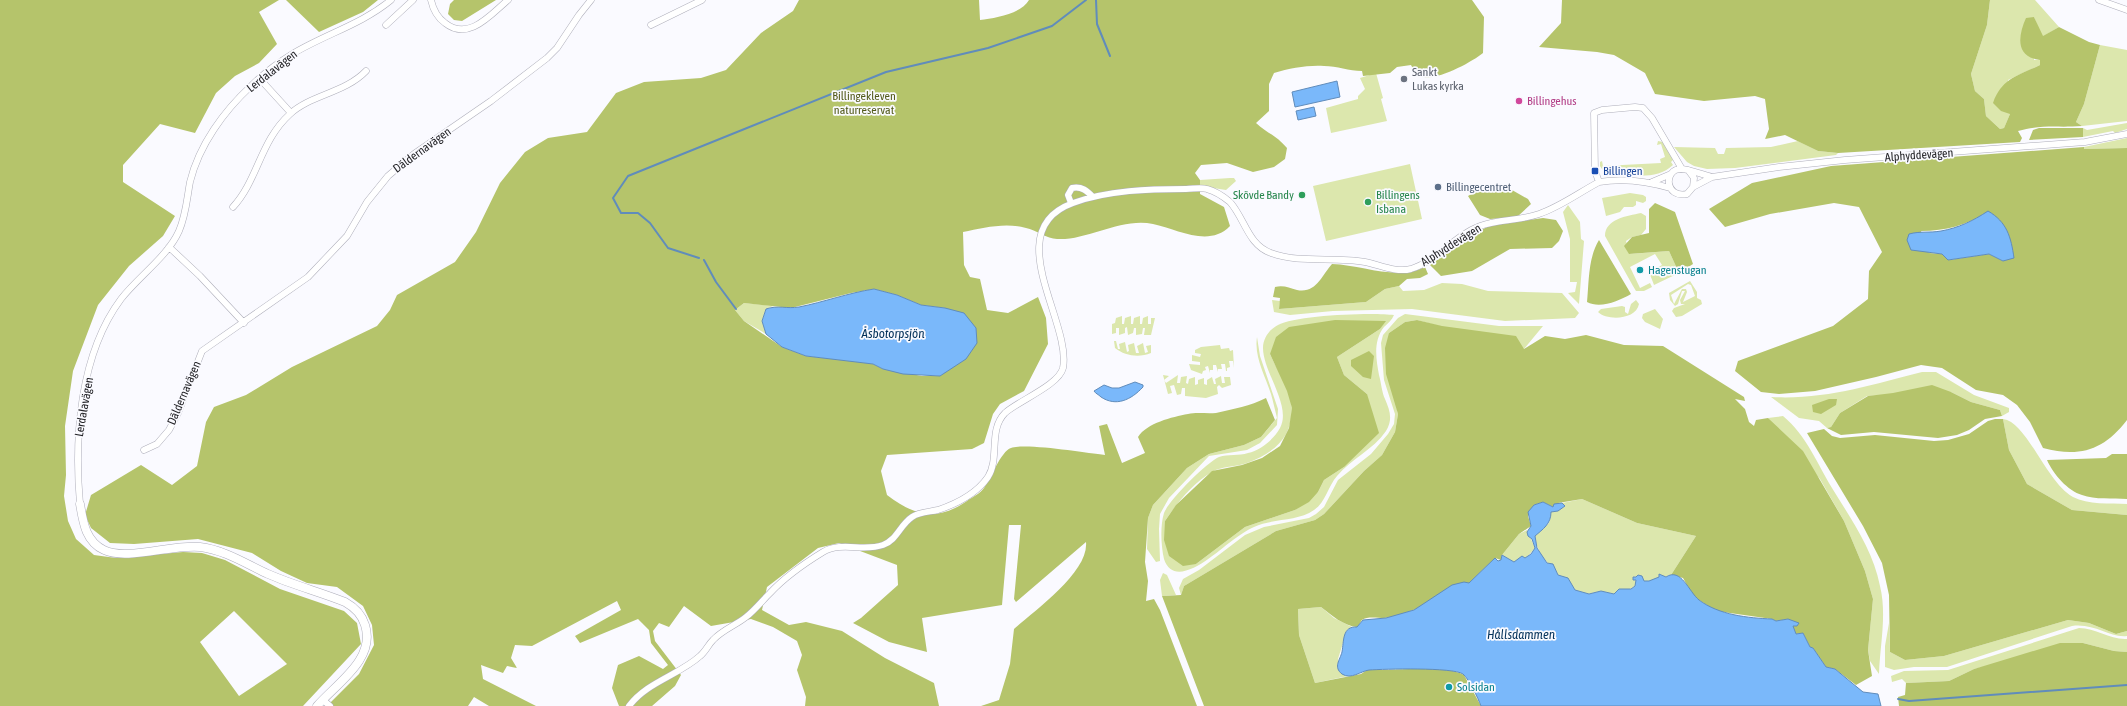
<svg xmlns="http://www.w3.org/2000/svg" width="2127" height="706" viewBox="0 0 2127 706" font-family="'Asap Condensed',sans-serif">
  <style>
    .green { fill: #dce7ad; fill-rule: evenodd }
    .forest { fill: #b5c46b; fill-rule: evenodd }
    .water { fill: #7ab8fa; stroke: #608cbb }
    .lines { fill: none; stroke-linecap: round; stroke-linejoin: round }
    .stream { stroke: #608cbb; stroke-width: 2 }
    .street-casing { stroke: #aeaeba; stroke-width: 7 }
    .secondary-casing { stroke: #aeaeba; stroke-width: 9 }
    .street { stroke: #fff; stroke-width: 6 }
    .secondary { stroke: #fff; stroke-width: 8 }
    .worship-dot { fill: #6b7280; stroke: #fafaff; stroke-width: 1.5 }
    .hotel-dot { fill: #d1479c; stroke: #fafaff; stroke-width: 1.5 }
    .transit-dot { fill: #1a4fb4; stroke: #fafaff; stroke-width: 1.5 }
    .service-dot { fill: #5c6f8a; stroke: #fafaff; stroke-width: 1.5 }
    .leisure-dot { fill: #2e9e5b; stroke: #fafaff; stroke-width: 1.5 }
    .culture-dot { fill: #0f9aa8; stroke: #fafaff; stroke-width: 1.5 }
    .labels { text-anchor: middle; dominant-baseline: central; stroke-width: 3.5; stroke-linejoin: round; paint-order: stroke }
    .street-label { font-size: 12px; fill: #252529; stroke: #fafaff }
    .worship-label { font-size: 12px; fill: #5b616d; stroke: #fafaff; text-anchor: start }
    .park-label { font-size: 12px; fill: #525a1a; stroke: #fafaff }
    .hotel-label { font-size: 12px; fill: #b23c85; stroke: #fafaff; text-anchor: start }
    .transit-label { font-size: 12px; fill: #164399; stroke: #fafaff; text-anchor: start }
    .service-label { font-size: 12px; fill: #4e5e75; stroke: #fafaff; text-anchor: start }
    .leisure-label { font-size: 12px; fill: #27864d; stroke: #fafaff; text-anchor: end }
    .culture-label { font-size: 12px; fill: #0d838f; stroke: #fafaff; text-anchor: start }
    .water-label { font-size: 13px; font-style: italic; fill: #03315a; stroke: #fafaff }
  </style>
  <rect width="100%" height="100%" fill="#fafaff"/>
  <!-- green -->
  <path class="green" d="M1990,0H2035L2059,27L2042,37L2034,17V60H2041L2040,65L2008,80L2010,114L2004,128L2000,129L1986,116L1984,99L1975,91L1971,74L1987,25Z
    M2100,45L2127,50V121L2082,126L2076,122L2084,104Z
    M1376,73L1383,98L1381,99L1387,121L1331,133L1326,108L1358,99V96L1365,89L1360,78Z
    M2127,123V129L2115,133L2113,131L2083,137V128L2087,130Z
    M2127,138V148L2084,149V147Z
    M1658,141L1663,142L1673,160L1671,162L1673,165C1655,182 1627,174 1604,172L1600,166V162L1602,161L1603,166L1661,163L1660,159L1665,157L1661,144L1657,145Z
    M1798,141L1818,151L1838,153L1836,155L1735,168L1707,169L1694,166L1687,162L1674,147L1715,148L1718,154H1724L1726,148L1771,147Z
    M1410,164L1422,219L1326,241L1313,186Z
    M1230,178H1234L1236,181L1226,190L1200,186V180Z
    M1630,193L1643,195L1646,197V201L1643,203L1636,201V205L1633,207H1624L1620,212L1606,216L1602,198Z
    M1568,205L1580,222L1581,239L1584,241L1579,304L1568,293L1575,292L1577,282H1570V239L1563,212Z
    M1641,213L1646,216V229L1641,235L1632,237L1626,241L1630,254L1669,251L1679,273L1654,285L1649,272L1662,265L1655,254L1630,267L1640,288L1650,283L1652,287L1644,291H1636L1633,286L1605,236C1605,219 1627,216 1641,213Z
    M1690,281L1697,292V298L1701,300L1702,304L1682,316L1676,317L1672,311L1674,308L1685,304H1681L1680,300L1685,291H1682L1678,304L1675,306L1670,300L1669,293ZM1688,284L1691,285L1695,296L1683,302L1687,292L1686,289H1682L1674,304L1671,295Z
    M1442,283L1462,284L1488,291L1562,293L1579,313L1575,318L1505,321L1412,309L1333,311L1290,315L1274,312L1272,300L1280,301L1279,309L1366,302L1385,289L1399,286L1403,291L1424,290Z
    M1636,300L1639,304C1636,320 1607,321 1598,312L1601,309L1622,306L1625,307V312L1628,314L1631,304Z
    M744,303L773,306L766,309L762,321L766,334L744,321L735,310Z
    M1655,309L1663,319L1660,329L1645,322L1642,318L1643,314Z
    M1405,314L1499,326H1543L1524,349L1417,320L1405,322L1389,333L1395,399L1398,414L1395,432L1382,455L1364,471L1324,514L1315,520L1276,531L1184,586L1181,595L1179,588L1183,579L1199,570L1245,535L1264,527L1309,518L1316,514L1324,507L1338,480L1371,454L1388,434L1394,424L1395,414L1384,380L1381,343L1383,335L1398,318Z
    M1394,315C1392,320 1388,323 1384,327C1373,341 1376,359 1379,375C1381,382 1382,393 1385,399C1390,411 1393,419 1386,431C1373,450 1351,459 1337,476C1328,486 1326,502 1314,510C1297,522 1273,518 1254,527C1247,530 1240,535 1233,540C1220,549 1175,593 1164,559C1161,546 1160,526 1164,513C1169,500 1206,463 1219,457C1228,454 1239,456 1248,453C1261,450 1274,439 1280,428C1292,406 1263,372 1263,348C1263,338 1270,329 1278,325C1295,315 1373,312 1394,315ZM1385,321L1380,329L1337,357L1344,375L1367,394L1344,467L1324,480L1318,492L1295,510L1245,527L1196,564L1165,521C1177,503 1193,483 1212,472C1221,466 1237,467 1247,463C1273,453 1292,439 1292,408C1291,390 1277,370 1270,354Z
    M1122,316V324H1124L1125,318L1131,316V324H1133L1134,318L1140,316V324H1142L1143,318L1148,316V324H1151V318H1155L1151,335H1144L1145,328H1143L1142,334L1136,335V328H1134L1133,333L1128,335L1127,327L1125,328V333L1119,335V328H1116V333L1112,334V324L1115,323L1116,318Z
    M1257,337L1260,356L1278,409L1277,425L1260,443L1247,450L1209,456L1169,498L1160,514L1159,529L1160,561L1156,562L1147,549L1148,518L1153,505L1187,468L1209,454L1244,445L1261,437L1277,418C1275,410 1273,401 1271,394C1265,375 1254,357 1257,337Z
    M1114,341H1116L1118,349H1120L1119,344L1125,342L1127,352L1129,351L1128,345L1134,343L1136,353H1139L1137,346L1143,343L1145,353L1148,352L1146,346L1151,345V353C1139,358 1125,356 1115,348Z
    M1220,345L1221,349L1229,348L1230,351L1233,350L1234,368L1233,361H1229L1230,367L1227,368V371H1226L1225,364H1221L1222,369H1218V372L1216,365H1213V370H1210V373L1208,366L1205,367L1206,370L1203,371L1202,374L1191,370L1189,364L1200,365V362L1192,361V355L1200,357L1201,354L1195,353V350L1201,347Z
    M1922,372H1936L1974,395L2009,408V412L2002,416L2000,410L1971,402L1951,392L1867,396L1840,413L1831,427L1827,428L1819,421L1799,418L1771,397C1825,400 1870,385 1922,372Z
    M1163,375L1169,376L1164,380L1166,383L1178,375L1177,383H1180L1181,377L1187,376L1186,383L1188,384L1189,379L1195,377V385L1198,384V380L1204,378V384L1207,385V380L1212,377L1214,384H1216L1215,379L1221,376L1222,383H1225L1224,377H1230L1231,385L1222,388L1219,385L1217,387L1218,394L1206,398L1185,396V388H1182L1181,394L1177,395L1174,385L1170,386L1172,393L1168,394Z
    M1783,416C1806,435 1817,463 1832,488C1851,519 1873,550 1880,586C1887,614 1880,645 1879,674L1870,661L1868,650L1873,599L1865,571L1844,521L1820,479L1768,418Z
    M2003,419C2027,422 2046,482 2073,497C2088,505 2110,503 2127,504V515L2072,510L2027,484L2009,450Z
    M1582,499L1637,523L1696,536L1671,575C1663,577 1652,582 1644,581L1640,576L1633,577L1637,583C1633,589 1625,592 1619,589L1614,594L1601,591L1588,594L1575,590L1568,579L1558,575C1556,568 1551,567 1547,562C1541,556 1535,544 1535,536L1549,523L1551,512L1564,507L1562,503Z
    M1527,530L1535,548L1527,557L1514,562L1502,555L1519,534Z
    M1163,573L1167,575L1176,595L1162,596L1160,580Z
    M1321,607L1334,618L1352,627L1347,630L1338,659L1342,674L1348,676L1315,683L1299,635L1298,609Z
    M2068,620L2089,623L2116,634L2127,631V636C2109,638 2095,623 2072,626L1947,667H1914L1894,670L1885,667V646L1889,623L1890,652L1905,660L1944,656Z
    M2079,628C2096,628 2110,640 2127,639V652L2114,651L2083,643L1974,669L1949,681L1906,683L1902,679L1892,682L1891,676L1904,671L1948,670Z"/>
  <!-- forest -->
  <path class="forest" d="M0,0H279L259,12L277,44L259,63L235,76L216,93L195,133L160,124L123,165V182L175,216L163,236L129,266L98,305L73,371L65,426L66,475L64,496L68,521L76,539L94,555L116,558L183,552L202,553L225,560L280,589L344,611L357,623L361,644L303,706H0ZM234,611L287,664L239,696L200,642Z
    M286,0H378L363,12L319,32Z
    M454,0H496L462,21L454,20L448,14L450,4Z
    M799,0H979L980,20C995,18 1021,14 1029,0H1472L1484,17L1483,53C1472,62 1434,83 1420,76C1416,75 1413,69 1411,65L1397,67L1390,73L1363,76L1362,71C1349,71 1337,66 1324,66C1308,65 1290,68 1274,73L1269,84V111L1256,123C1268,134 1276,135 1287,148L1285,159L1274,167L1253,172L1227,163L1201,165L1195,173L1200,180V194L1224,207L1230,226C1209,248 1177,229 1153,224C1122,217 1086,241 1057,239C1047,239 1036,230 1026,228C1005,222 983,228 963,232L964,265L970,277L980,279L987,310L1008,313L1038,297L1046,318L1048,344L1024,391L1000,404L993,414L984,443L972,449L887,455L881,471L887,495C915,516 936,522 967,501C972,497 980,494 984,488C990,480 1001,451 1011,448C1027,443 1085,453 1105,455L1099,426L1107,424L1122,463L1145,453L1138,437C1147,423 1172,417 1188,414C1197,412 1207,414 1216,413C1234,409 1250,406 1266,398L1275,420L1261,437L1244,445L1209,454L1187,468L1153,505L1148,518L1145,562L1148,581L1146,601L1154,599L1160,610L1197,706H981L999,700L1010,664L1014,629C1035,610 1089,572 1086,542L1016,602L1014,599L1021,525H1009L1002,605L922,618L927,652L889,642L853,623L861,618L898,585L897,565L839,543L818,548L767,587L762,610L789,625L806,622L842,631L885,658L934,683L939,706H805L806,697L797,670L802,655L797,641L773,627L751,619L711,626L684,606L669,627L659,623L653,631L655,641L681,675L675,686L652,706H619L612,688L618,665L639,656L663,669L668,665L651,643L649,630L638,619L580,643L575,636L621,610L617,601L532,646L515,645L511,658L517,668L507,666L503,673L481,665L483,679L536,706H489L474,697L468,706H327L359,674L374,645L372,625L363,606L337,587L307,583L281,571L252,553L198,539L134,544L110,543L91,528L85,515L91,495L141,465L172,485L197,466L206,422L214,407L246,395L292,367L377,326L390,310L397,295L455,262L476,232L500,183L525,152L548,138L587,132L616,93L644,82L701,78L726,70L761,33L793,11ZM874,289L897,295L921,305L945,308L944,373L940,376H922L883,369L873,364L861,362L806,356L782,347L744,321L735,310L744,303L791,308L851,293Z
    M1562,0H1990L1987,25L1971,74L1975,91L1984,99L1986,116L2000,129L2004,128L2010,114L2001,111L1993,103C2002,78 2018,76 2040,65V60C2015,57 2018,36 2026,18L2034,17L2043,36L2059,27L2089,42L2100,45L2084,104L2076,122L2082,126C2057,128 2043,124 2018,131L2022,138L2020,142L1838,153L1818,151L1785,135L1765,139L1769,129L1765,99L1755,96L1704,101L1655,94L1645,73L1614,55L1597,52L1539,47L1561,23Z
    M2039,128H2083V137L2029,140L2033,130Z
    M2084,147V149L2127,148V420C2104,450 2080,458 2043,448L2030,422L2017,405L2003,395L1976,390L1942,368L1921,365L1876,377L1815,391L1779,394L1761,392L1735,371L1738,361L1833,326L1868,299L1869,271L1882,252L1859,207L1834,203L1770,214L1725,227L1709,209L1752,183L1831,166ZM1988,212L2003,261L1989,254L1949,260L1942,254L1929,253L1921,231C1946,231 1966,225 1988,212Z
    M1478,190L1499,192L1512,190L1528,199L1531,204L1517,217L1490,219L1480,215L1468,196Z
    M1655,203L1675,212L1693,264L1679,273L1669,251L1629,254L1624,246L1632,237L1649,233V209Z
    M1543,218L1556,220L1563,231L1559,241L1552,248L1510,249L1472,271L1441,276L1430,265L1466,238L1489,226Z
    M1599,240L1631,294C1619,301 1600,309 1587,302C1589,282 1588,258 1599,240Z
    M1332,264C1363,265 1396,281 1425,267L1428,274L1420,278L1407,279L1399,286L1385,289L1366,302L1279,309L1280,298L1273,297L1275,287C1284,285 1289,288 1297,290C1316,294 1322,275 1332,264Z
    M1335,320L1386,321L1380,329L1337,357L1344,375L1367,394L1379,433L1344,467L1324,480L1318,492L1309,502L1295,510L1245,527L1196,564L1183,566L1169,556L1164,540L1165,521L1176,505L1212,471L1242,465L1262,458L1280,446L1289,428L1292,408L1287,391L1270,354L1276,337L1289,327Z
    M1417,320L1442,326L1516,336L1524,349L1545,336L1565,339L1586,335L1624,345L1663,346L1744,397L1745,401L1735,399L1745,409L1749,422L1754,426L1756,420L1768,418L1803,451L1844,521L1865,571L1873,599L1868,650L1872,676L1856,685L1835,669L1826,667L1813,648L1810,647L1803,633L1796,634L1792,626H1794L1788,619L1776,621L1772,619L1716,611L1693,596L1683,578L1671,575L1696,536L1637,523L1582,499L1558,503L1553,507L1543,502L1534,505L1528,516L1531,526L1519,534L1502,555L1501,560L1495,558L1469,583C1443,584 1437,602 1413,610C1404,614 1393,617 1384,618C1378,618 1367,616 1362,620C1360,622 1360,625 1357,627C1344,626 1331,615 1321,607L1298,609L1299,635L1315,683L1361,674L1367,670C1391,671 1445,664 1464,675L1481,706H1204L1162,596L1181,595L1184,586L1276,531L1315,520L1324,514L1364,471L1382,455L1395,432L1398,414L1386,374L1385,348L1389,333L1405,322Z
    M1369,351L1374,356L1371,379L1363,377L1351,366V360Z
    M1932,385L1951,392L1971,402L2000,410L2002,416L1985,419L1969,430L1957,435L1938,438L1874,432L1841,435L1827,428L1831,427L1840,413L1868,396L1893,393Z
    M1829,399H1837L1836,405L1821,414L1813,412L1812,405Z
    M1995,419H2003L2009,450L2027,484L2072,510L2127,515V631L2116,634L2089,623L2068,620L1944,656L1905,660L1890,652L1889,595L1882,563L1863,526L1807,433L1824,429L1832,436L1840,438L1875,435L1934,441L1948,440L1969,434L1988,421Z
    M2112,454H2127V499C2113,498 2095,500 2082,495C2068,491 2053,474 2047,460L2106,458Z
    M2060,643H2083L2114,651L2127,652V706H1899L1898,697L1905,695L1906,683L1949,681L1974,669Z"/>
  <!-- water -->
  <path class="water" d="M1337,81L1340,97L1295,107L1292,92Z
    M1314,107L1316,116L1298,120L1296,111Z
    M1988,211C2007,222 2011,237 2014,258L2003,261L1989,254L1948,260L1942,254L1911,250L1907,240L1909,234C1920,231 1930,233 1941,231C1958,228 1973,221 1988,211Z
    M874,289L897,295L921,305L945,308L964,313L976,328L977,343L966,359L940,376L903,374L883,369L873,364L806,356L782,347L766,334L762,321L766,309C777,305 787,309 799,307C824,302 848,293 874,289Z
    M1135,382L1143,385V387C1131,400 1116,407 1101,397C1098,394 1096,394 1094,391L1104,385L1112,388H1119Z
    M1543,502L1553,507L1554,504L1562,503L1565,506L1558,511L1551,512C1551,524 1543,529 1535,536L1537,548L1547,563L1553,564L1558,575L1568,578L1575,590L1589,594L1601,591L1614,594L1619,589H1631L1635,586L1636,580H1633V577H1636L1638,575L1642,576L1644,581H1649L1659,577V574L1666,577C1681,567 1689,592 1699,600C1719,615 1748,618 1772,619L1776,621L1788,619L1799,623L1797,626H1793L1796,634L1803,633L1810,647L1813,648L1826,667L1835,669L1863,692L1878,694L1881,706H1481C1478,698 1469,679 1463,674C1453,667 1384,669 1369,670C1361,671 1351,680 1342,674C1333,667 1340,660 1342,652C1344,641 1342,626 1357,627L1363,620L1386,618L1414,610L1452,585L1464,582L1469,583L1495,558L1498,561L1501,560L1502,555L1514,562L1522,556L1525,558L1531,554L1535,548L1532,539L1528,536L1527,532L1531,526L1528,512L1534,505Z"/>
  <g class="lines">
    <!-- stream -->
    <path class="stream" d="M1096,0L1097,24L1110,56
      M699,258L668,248L650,223L638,213H621L613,198L628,176L886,72L988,48L1052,26L1086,0
      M704,260L716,282L736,309
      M1898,699L1909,701L2127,685"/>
    <!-- street casing -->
    <g class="street-casing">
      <path id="street" d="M431,0C433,9 438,18 445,23C469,42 491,14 508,0
        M2099,0L2127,10
        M386,25L413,0
        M651,25L702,0
        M260,79L291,113
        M1688,170L1694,178L1693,187L1687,194C1665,199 1663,169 1681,169C1688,169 1704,175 1712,177
        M1599,182L1595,171L1594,113L1602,110L1635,107L1643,108L1652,118L1682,169
        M1652,182L1671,174
        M1693,187L1712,177L1779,167L1845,160L2085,142L2127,134
        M1071,203L1068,195L1072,188C1082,186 1087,191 1093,197
        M233,207C258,180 260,141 290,114C310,95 345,93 366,71
        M169,247L200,276L244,323
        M144,450L157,444L169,430L178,413L202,351L308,277L347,236L367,202L388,176L414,154L491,101L547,58L557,48L579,15L591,0
        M80,504C74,437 80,354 121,299C138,277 168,256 179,231C186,215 187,198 190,182C199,145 224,111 251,86C263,74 279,62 294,53C326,34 362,24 391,0
        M323,700L330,706
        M629,706C647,682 679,675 700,656C706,651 708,645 713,640C722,630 736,625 746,617C755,610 762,601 770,593C784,578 805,563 823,552C842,541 863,552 883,545C897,540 900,525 912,517C919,512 929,512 938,510C956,504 977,493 988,477C1000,458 988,430 1005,413C1018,401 1059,385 1063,368C1072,322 998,230 1073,203C1108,190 1150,189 1186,189C1193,189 1201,187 1207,189C1215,191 1224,197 1230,202C1245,219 1248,245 1271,253C1299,264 1335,256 1365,262C1380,265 1396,273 1411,269C1437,261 1455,235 1480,226C1499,219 1520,221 1539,214C1560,207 1580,192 1599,182C1622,178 1647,181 1670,188"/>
    </g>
    <!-- secondary casing -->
    <g class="secondary-casing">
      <path id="secondary" d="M80,504C83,521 85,541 104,550C126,561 173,544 200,547C225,550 246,564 268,574C293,585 320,592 345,602C354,607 362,615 365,625C376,659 337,683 317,706"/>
    </g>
    <!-- street -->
    <use href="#street" class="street"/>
    <!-- secondary -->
    <use href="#secondary" class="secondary"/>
  </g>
  <!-- markers -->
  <circle class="worship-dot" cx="1404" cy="79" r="4"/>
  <circle class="hotel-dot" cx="1519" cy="101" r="4"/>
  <rect class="transit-dot" x="1591" y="167" width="8" height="8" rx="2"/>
  <circle class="service-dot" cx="1438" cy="187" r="4"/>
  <g class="leisure-dot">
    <circle cx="1302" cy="195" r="4"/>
    <circle cx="1368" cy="202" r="4"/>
  </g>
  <g class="culture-dot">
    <circle cx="1640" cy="270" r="4"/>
    <circle cx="1449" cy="687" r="4"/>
  </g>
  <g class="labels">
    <!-- street labels -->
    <g class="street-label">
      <text transform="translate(272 71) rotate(-38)">Lerdalavägen</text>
      <text transform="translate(422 150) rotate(-36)">Däldernavägen</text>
      <text transform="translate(1919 155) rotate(-4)">Alphyddevägen</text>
      <text transform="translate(1451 245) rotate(-32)">Alphyddevägen</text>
      <text transform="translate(184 393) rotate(-67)">Däldernavägen</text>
      <text transform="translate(84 407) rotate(-80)">Lerdalavägen</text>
    </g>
    <!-- worship labels -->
    <g class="worship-label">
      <text x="1412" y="72">Sankt<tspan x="1412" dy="14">Lukas kyrka</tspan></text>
    </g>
    <!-- park labels -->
    <g class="park-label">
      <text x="864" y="96">Billingekleven<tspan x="864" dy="14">naturreservat</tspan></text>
    </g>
    <!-- hotel labels -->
    <g class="hotel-label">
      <text x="1527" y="101">Billingehus</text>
    </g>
    <!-- transit labels -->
    <g class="transit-label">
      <text x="1603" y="171">Billingen</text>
    </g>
    <!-- service labels -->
    <g class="service-label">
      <text x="1446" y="187">Billingecentret</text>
    </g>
    <!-- leisure labels -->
    <g class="leisure-label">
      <text x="1294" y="195">Skövde Bandy</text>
      <text x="1376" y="195" text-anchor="start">Billingens<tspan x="1376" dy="14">Isbana</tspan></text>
    </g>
    <!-- culture labels -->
    <g class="culture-label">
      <text x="1648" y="270">Hagenstugan</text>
      <text x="1457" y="687">Solsidan</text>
    </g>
    <!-- water labels -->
    <g class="water-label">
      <text x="893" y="333">Åsbotorpsjön</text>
      <text x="1521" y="634">Hållsdammen</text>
    </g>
  </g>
</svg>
